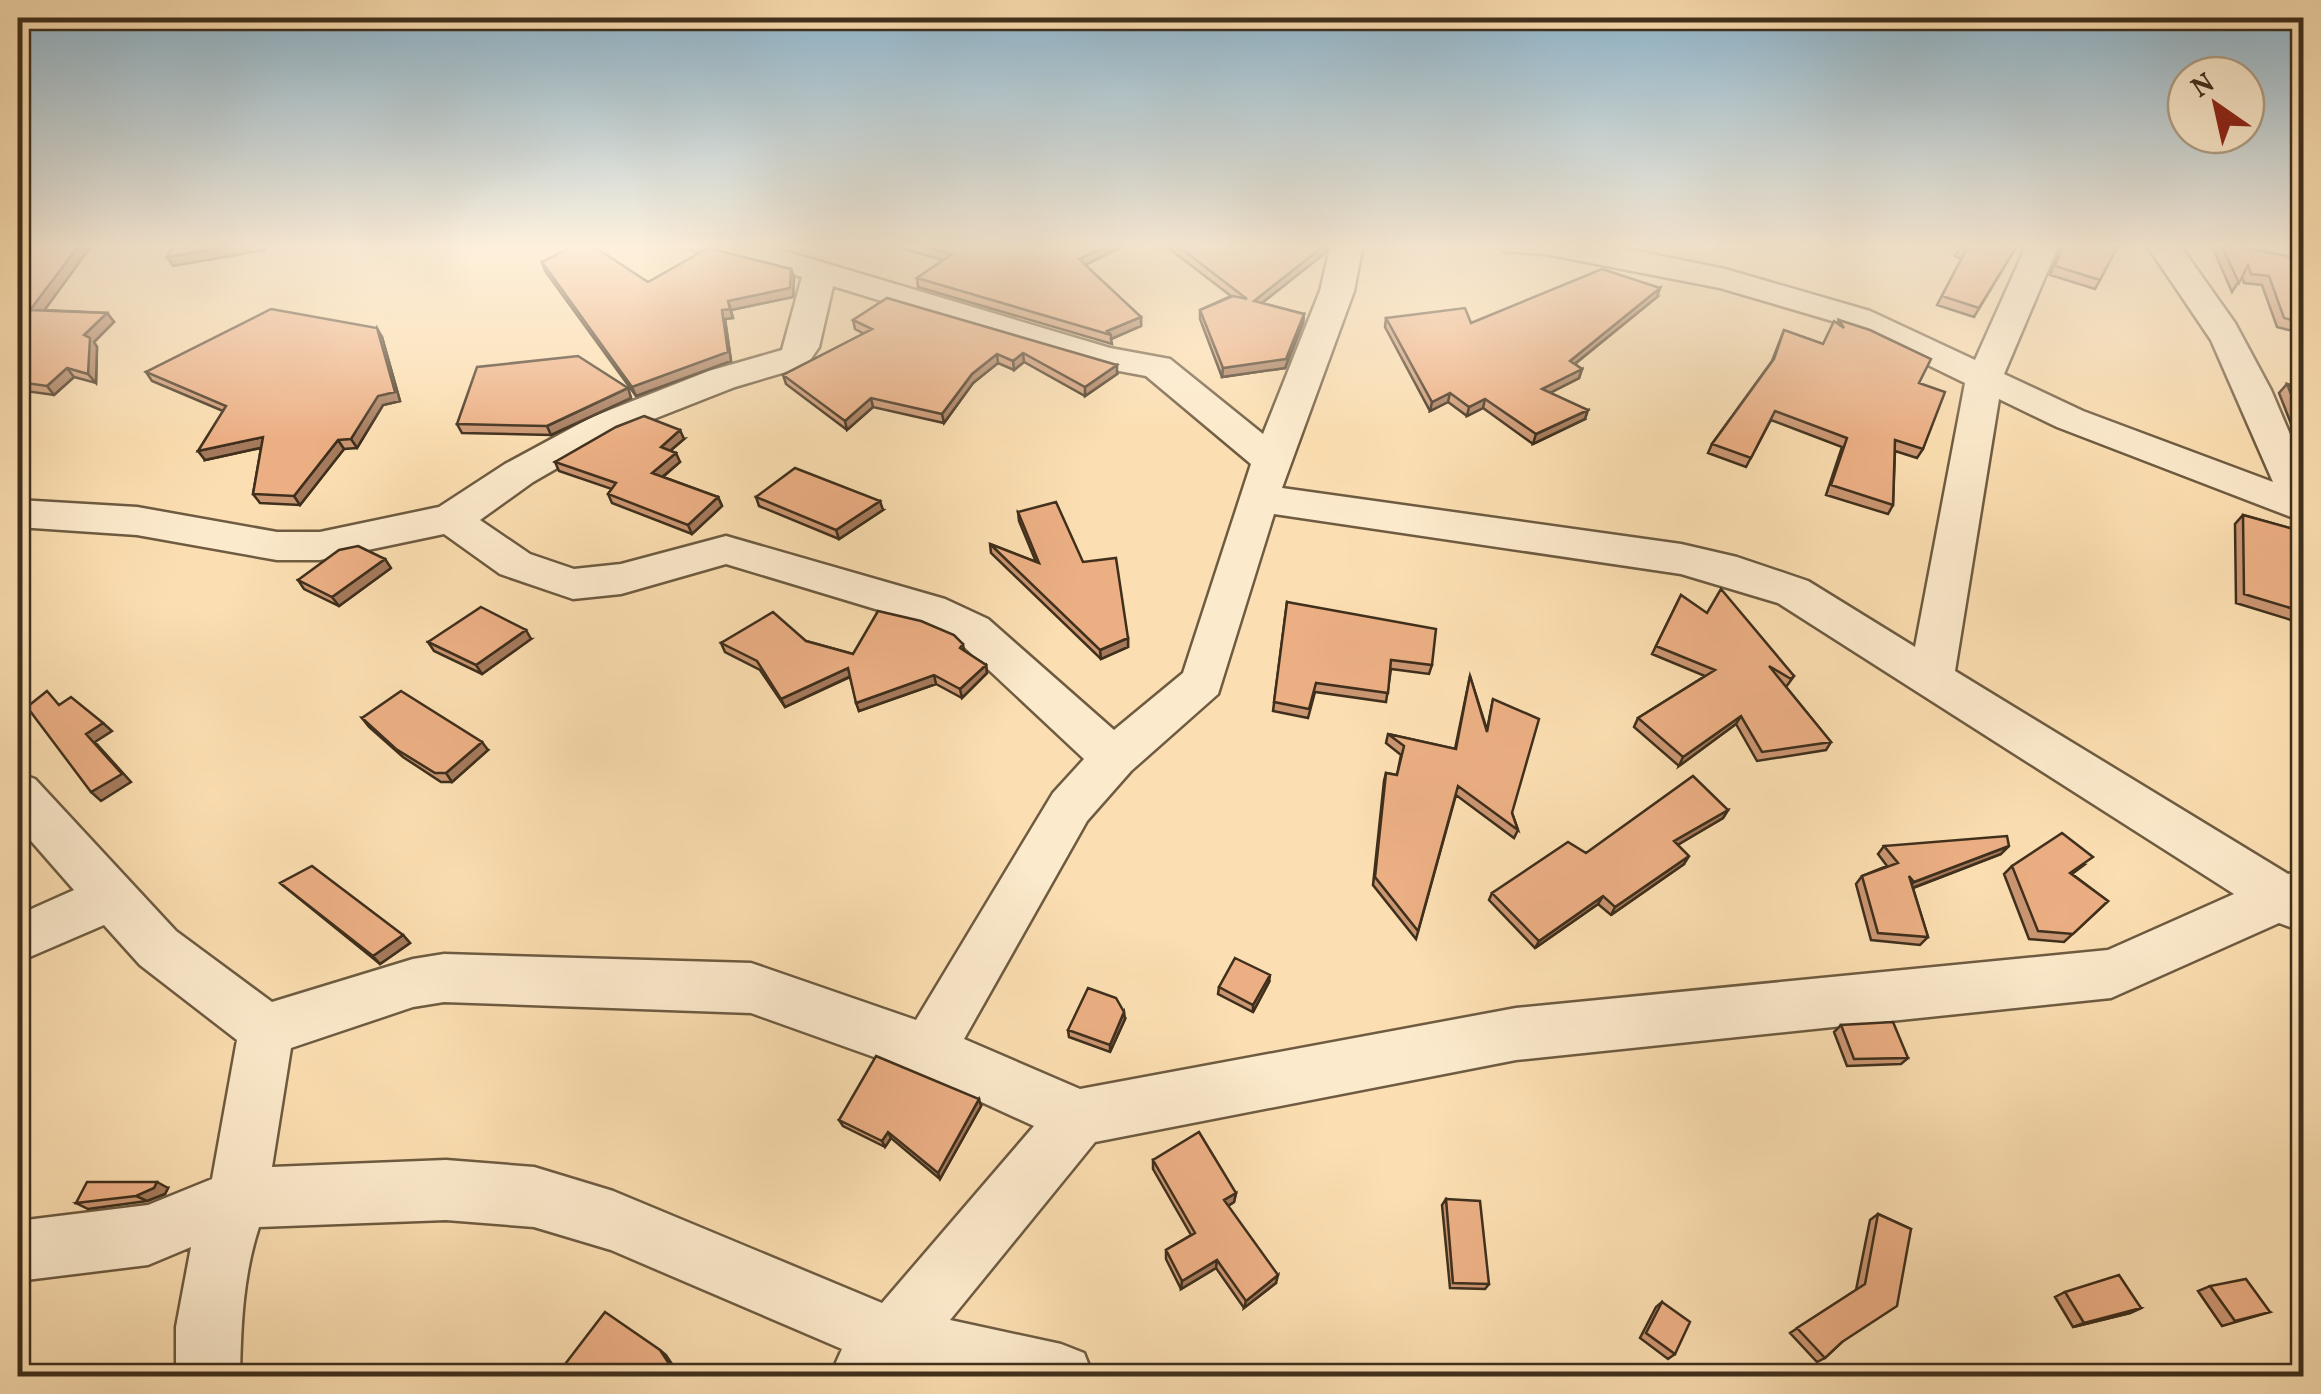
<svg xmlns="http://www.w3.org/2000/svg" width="2321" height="1394" viewBox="0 0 2321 1394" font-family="Vollkorn,serif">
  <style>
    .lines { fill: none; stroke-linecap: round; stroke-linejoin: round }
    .street-casing { stroke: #6e5b41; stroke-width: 5 }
    .street { fill: #fceacc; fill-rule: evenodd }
    .wall { fill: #cb9672; stroke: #3f2f1c; stroke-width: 2.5 }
    .shaded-wall { fill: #a57a5c; stroke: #3f2f1c; stroke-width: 2.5 }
    .building { fill: #ecaf84; stroke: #3f2f1c; stroke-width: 2.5 }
  </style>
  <rect width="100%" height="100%" fill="#fbdeb1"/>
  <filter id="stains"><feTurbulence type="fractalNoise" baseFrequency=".002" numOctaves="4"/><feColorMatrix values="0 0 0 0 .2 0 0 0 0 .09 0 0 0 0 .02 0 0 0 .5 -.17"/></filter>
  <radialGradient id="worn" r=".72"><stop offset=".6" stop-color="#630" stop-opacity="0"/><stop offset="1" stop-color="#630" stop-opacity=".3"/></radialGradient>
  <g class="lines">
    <!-- street casing -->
    <g class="street-casing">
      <path id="street" d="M689,244H761L1110,348L1170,359L1263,434L1320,291L1331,244H1363L1354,291L1282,488L1681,544L1737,557L1808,581L1915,647L1965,383L1846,325L1720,288L1545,254L1503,251L1498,244H1602L1725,269L1870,311L1975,360L2027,244H2059L2004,374L2083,411L2273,482L2211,340L2146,244H2179L2235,323L2271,390L2304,467V522L2057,427L1999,399L1955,671L2288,874L2304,871V932L2279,923L2111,998L1516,1060L1095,1142L950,1320L1061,1344L1084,1353L1093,1376H830L842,1349L611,1250L534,1227L446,1220L259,1227C243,1276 241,1325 240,1376H176V1327L191,1247L148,1265L18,1281V1221L148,1205L212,1179L237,1040L140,965L104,925L18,962V915L74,890L18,826V773L35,779L176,931L272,1002L413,959L444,954L751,963L916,1020L1053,793L1084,759L958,641L915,621L726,564L621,594L573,599L500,574L444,534L320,560H277L137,535L18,527V500L137,507L277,532H320L439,507L505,464L592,417L709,371L782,350L802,277L740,258L694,251ZM833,286L1093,366L1146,376L1251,464L1183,673L1114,730L988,619L945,599L726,536L621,564L574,569L530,554L480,520L533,482L618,433L735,387L806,366L819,347ZM1274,514L1681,574L1778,603L2234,894L2108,950L1516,1008L1080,1089L964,1039L1087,821L1131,771L1218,694ZM444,1002L751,1013L916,1072L1034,1126L882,1303L613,1191L534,1167L446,1160L272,1167L291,1048L413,1007Z
        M2222,244L2304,246V266L2227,251Z"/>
    </g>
    <!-- street -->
    <use href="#street" class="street"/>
  </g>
  <!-- wall -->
  <path class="wall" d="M18,244L92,245L44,310L107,313L114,322L94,342L97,347L96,383L74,377L54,395L18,390Z
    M886,244H1128L1085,265L1141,317V326L1111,339L1112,344L918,287L917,278L943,260Z
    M1163,244H1328L1325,253L1262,303L1304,314L1303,323L1285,368L1222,377L1200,319V310L1231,296Z
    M2018,244L1974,317L1937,305L1961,259L1955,256L1960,247Z
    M2062,244H2107L2100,280L2095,289L2050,275Z
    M2211,244L2233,246L2304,259V334L2277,327L2262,285L2244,283L2242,276L2232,292Z
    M542,262L648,282L791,269L794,278L793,297L731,310L733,318L725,319L731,361L636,396L545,271Z
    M1657,297L1575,364L1582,369L1579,378L1550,393L1585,419L1533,444L1483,408L1467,416L1448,402L1430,411L1385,327L1386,318L1471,323Z
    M887,298L1117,374L1085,396L1024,362L1014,370L998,363L973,383L944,423L873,407L847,430L786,384L783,375L864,334L855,329L853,320Z
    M1839,320L1919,383L1923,449L1917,458L1895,451L1893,505L1888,514L1826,495L1842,447L1771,420L1746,467L1708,453L1712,444L1772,361L1784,330L1823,344Z
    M382,337L400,401L383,405L357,448L344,449L300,505L260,503L253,494L261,448L205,460L223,411L152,381L146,372Z
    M2287,384L2304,390V457L2279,393Z
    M628,388L631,398L551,435L462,433L457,424Z
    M684,439L670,451L680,462L663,477L718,497L722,506L692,534L612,503L608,494L612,489L559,471L555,462Z
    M756,497L883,510L839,539L759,506Z
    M1018,512L1083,562L1128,638V647L1101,659L991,553L990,544L1036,562L1019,521Z
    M2243,515L2304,532V624L2236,603L2235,524Z
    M391,568L339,606L304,589L298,580Z
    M1681,595L1794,676L1786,687L1831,742L1826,750L1757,761L1736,724L1679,766L1634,727L1638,718L1705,676L1652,654Z
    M1287,602L1432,665L1429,674L1391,669L1386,702L1315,692L1308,718L1273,711Z
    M531,639L482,674L434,651L428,642Z
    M806,641L853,654L963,644L964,651L986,665L987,673L962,698L936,684L859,711L850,677L785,707L760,670L725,652L721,643Z
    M1470,676L1487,730L1493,699L1512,813L1518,830L1514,838L1456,795L1416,939L1373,885L1384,781L1386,773L1397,775L1401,755L1386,743L1388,734L1455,749Z
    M362,718L488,750L452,782H441L403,757L369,727Z
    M1728,810L1723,818L1677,845L1684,864L1611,915L1598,904L1535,948L1489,900L1492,893L1586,853Z
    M1884,846L2001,854L1913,888L1928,937L1920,945L1871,940L1856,884L1862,876L1887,866L1878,854Z
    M2084,865L2072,874L2108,901L2064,942L2029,939L2004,874L2012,866Z
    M280,883L403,935L410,943L380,964Z
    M1269,982L1253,1012L1218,994L1219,987Z
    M1125,1019L1110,1052L1069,1037L1068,1030Z
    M1841,1025L1908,1058L1901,1064L1847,1066L1834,1032Z
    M981,1106L940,1179L891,1138L885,1147L843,1126L839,1120Z
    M1153,1160L1236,1193L1234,1202L1228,1206L1276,1283L1244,1308L1216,1268L1181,1289L1166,1259V1250L1191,1235L1153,1169Z
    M168,1188L165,1194L147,1201L88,1209L76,1203Z
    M1446,1199L1489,1284L1485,1289L1450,1288L1442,1205Z
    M1878,1214L1911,1229L1842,1342L1825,1358L1817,1362L1790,1333L1856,1290L1870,1220Z
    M2210,1286L2270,1312L2222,1326L2198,1291Z
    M2065,1292L2141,1308L2130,1313L2073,1327L2055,1297Z
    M1662,1302L1675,1354L1668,1359L1640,1338L1656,1307Z"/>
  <!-- shaded-wall -->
  <path class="shaded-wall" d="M80,244H98L92,245L38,319L30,310Z
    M245,244H267L265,250L173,266L167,257Z
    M1110,244H1128L1079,268V259Z
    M1326,244H1328L1325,253L1253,310L1254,301Z
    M791,269L794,278L793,297L731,310L728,301Z
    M1660,288L1657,297L1567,370L1570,361Z
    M730,309L733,318L725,319L731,361L636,396L632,387L722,310Z
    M107,313L114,322L94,342L97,347L96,383L88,374L84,335Z
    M1304,314L1303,323L1285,368L1222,377L1223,368Z
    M1141,317V326L1111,339V335L1107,331Z
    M377,328L382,337L400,401L383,405L357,448L351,439Z
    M1023,353L1024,362L1014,370L1013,361Z
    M997,354L998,363L973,383L944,423L942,414L972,374Z
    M1117,365V374L1085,396V387Z
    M67,368L74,377L54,395L47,386Z
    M1582,369L1579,378L1540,398L1542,389Z
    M628,388L631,398L551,435L547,426Z
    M1450,393L1448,402L1430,411L1432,402Z
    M871,398L873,407L847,430L845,421Z
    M1485,399L1483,408L1467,416L1469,407Z
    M1588,410L1585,419L1533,444L1536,434Z
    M680,430L684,439L664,456L661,447Z
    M263,437L269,446L205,460L198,451Z
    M338,440L344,449L300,505L294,496Z
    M676,453L680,462L656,482L652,473Z
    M718,497L722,506L692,534L688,525Z
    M880,501L883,510L839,539L836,530Z
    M385,559L391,568L339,606L332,597Z
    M526,630L531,639L482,674L476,665Z
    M1128,638V647L1101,659L1100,650Z
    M986,665L987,673L962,698L960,689Z
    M848,668L851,676L785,707L781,699Z
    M934,675L936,684L859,711L856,703Z
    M1741,716L1736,724L1679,766L1683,757Z
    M103,723L112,731L95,742L131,782L101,801L91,792L86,734Z
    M482,742L488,750L452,782L446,773Z
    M1728,810L1723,818L1669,850L1674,841Z
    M2009,846L2001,854L1907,890L1914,882Z
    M1689,856L1684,864L1611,915L1615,907Z
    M1603,896L1598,904L1535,948L1539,941Z
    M403,935L410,943L380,964L373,956Z
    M1270,975L1269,982L1253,1012V1005Z
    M1124,1012L1125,1019L1110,1052V1045Z
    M979,1099L981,1106L940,1179L938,1173Z
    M888,1132L891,1138L885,1147L882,1141Z
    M157,1182L168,1188L165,1194L147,1201L136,1196Z
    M1236,1193L1234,1202L1223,1209L1224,1200Z
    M1217,1260L1216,1268L1181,1289L1182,1281Z
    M1278,1275L1276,1283L1244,1308L1246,1301Z
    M2141,1308L2130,1313L2073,1327L2084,1323Z
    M660,1350L666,1355L680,1376H677Z"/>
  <!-- building -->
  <path class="building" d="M18,244H80L30,310L107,313L84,335L90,338L88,374L67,368L47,386L18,382Z
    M174,244H245L167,257Z
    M578,244H590L648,282L708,248L791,269L790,288L728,301L730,309L722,310L728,352L632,387L542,262Z
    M916,244H1110L1079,259L1141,317L1107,331L1111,335L917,278L952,254Z
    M1175,244H1326L1254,301L1304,314L1286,359L1223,368L1200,310L1233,296L1247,299Z
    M1963,244H2018L1979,308L1942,296L1966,250L1960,247Z
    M2065,244H2107L2117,248L2100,280L2055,266Z
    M2221,244H2232L2233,246L2304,259V323L2284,318L2269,276L2251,274L2248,265L2239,283Z
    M1602,269L1660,288L1570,361L1582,369L1542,389L1588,410L1536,434L1485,399L1469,407L1450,393L1432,402L1386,318L1465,308L1471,323Z
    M887,298L1117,365L1085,387L1023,353L1013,361L997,354L972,374L942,414L871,398L845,421L783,375L872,329L853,320Z
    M271,309L377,328L395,392L378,396L351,439L338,440L294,496L253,494L263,437L198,451L226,406L146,372Z
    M1839,320L1870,330L1931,359L1919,383L1945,392L1923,449L1895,440L1893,505L1831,485L1847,438L1775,411L1751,458L1712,444L1774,359L1784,330L1823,344L1834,321L1844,328Z
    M578,356L628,388L547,426L457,424L477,367Z
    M2287,384L2304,390V427Z
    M644,416L680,430L661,447L676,453L652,473L718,497L688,525L608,494L616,483L555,462L616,427Z
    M795,468L880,501L836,530L756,497Z
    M1056,502L1083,562L1116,558L1128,638L1100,650L990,544L1039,563L1018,512Z
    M2243,515L2304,532V612L2244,594Z
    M358,546L385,559L332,597L298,580L339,550Z
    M1721,589L1794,676L1791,679L1769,666L1831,742L1762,752L1741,716L1683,757L1638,718L1715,670L1656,646L1681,595L1707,613Z
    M1287,602L1436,629L1432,665L1391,660L1388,693L1316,683L1309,709L1274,702Z
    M481,607L526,630L476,665L428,642Z
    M878,611L921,621L954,635L963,644L960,648L986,665L960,689L934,675L856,703L848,668L781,699L757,661L721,643L773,612L806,641L853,654Z
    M1470,676L1487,732L1493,699L1539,719L1512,813L1518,830L1458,786L1418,931L1375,877L1386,773L1397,775L1404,746L1388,734L1456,749Z
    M47,691L59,705L71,697L103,723L86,734L122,774L91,792L27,707Z
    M401,691L482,742L446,773H435L396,749L362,718Z
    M1693,776L1728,810L1674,841L1689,856L1615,907L1603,896L1539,941L1492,893L1568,842L1586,853Z
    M2062,833L2093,857L2070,873L2108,901L2073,934L2038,931L2012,866Z
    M2007,836L2009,846L1914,882L1909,876L1928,937L1878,933L1862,876L1898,863L1884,846Z
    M312,866L403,935L373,956L280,883Z
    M1235,958L1270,975L1253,1005L1219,987Z
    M1088,988L1116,998L1124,1012L1110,1045L1068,1030Z
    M1893,1022L1908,1058L1854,1059L1841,1025Z
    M876,1056L979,1099L938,1173L888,1132L882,1141L839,1120Z
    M1199,1132L1236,1193L1224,1200L1278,1275L1246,1301L1217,1260L1182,1281L1166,1250L1195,1233L1153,1160Z
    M87,1182H157L154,1188L136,1196L76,1203Z
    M1446,1199L1480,1201L1489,1284L1453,1283Z
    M1878,1214L1911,1229L1897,1306L1842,1342L1825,1358L1797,1328L1865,1284Z
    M2119,1275L2141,1308L2084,1323L2065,1292Z
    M2246,1279L2270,1312L2235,1321L2210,1286Z
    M1662,1302L1690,1322L1675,1354L1646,1333Z
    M605,1312L660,1350L677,1376H556Z"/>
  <!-- sky -->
  <linearGradient id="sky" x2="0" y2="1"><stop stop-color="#8bb7d2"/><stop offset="0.56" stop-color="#fdf0dc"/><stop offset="1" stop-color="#fdf0dc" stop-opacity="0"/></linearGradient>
  <rect width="2321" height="439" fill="url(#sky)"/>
  <!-- margin -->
  <rect width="2321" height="1394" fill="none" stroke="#fbdeb1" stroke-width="60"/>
  <rect x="20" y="20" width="2281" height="1354" fill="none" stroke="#3f2f1c" stroke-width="5"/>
  <rect x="30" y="30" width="2261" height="1334" fill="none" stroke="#3f2f1c" stroke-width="2.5"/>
  <!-- north arrow -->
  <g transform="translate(2216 105) rotate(326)"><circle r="48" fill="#fceacc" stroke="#b09f86" stroke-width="2.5"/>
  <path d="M0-8L18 38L0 25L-18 38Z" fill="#8f2418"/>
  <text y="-15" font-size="28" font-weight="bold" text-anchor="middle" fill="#3f2f1c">N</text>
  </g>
  <rect width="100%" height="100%" filter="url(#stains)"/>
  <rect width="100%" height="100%" fill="url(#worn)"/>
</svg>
